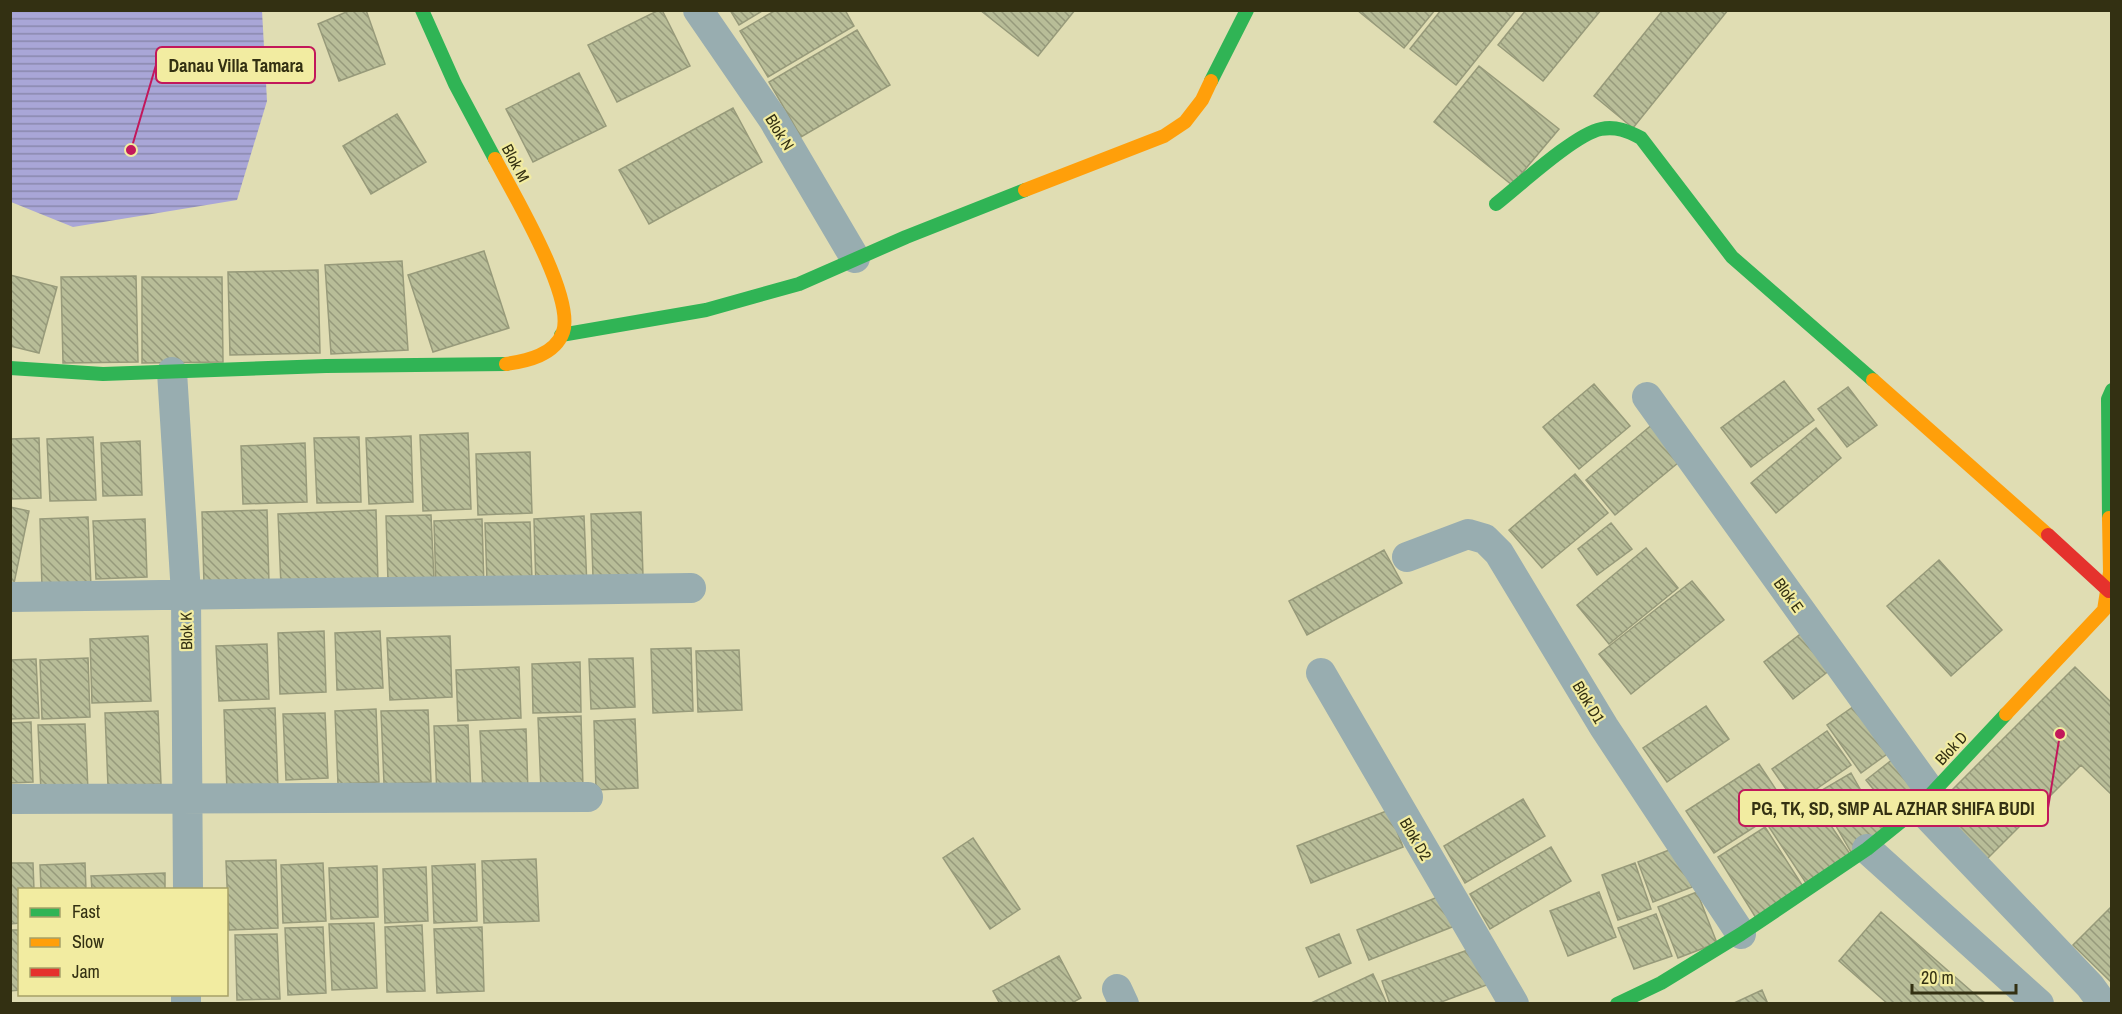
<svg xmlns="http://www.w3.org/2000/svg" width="2122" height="1014" viewBox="0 0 2122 1014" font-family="'Archivo Narrow',sans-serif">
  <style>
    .water { fill: url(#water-rules) }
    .building { fill: url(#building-back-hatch); stroke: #979a7a; stroke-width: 1.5 }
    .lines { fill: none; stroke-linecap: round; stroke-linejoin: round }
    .street { stroke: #98adb0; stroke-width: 30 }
    .fast { stroke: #30b455; stroke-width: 14 }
    .slow { stroke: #ff9f0a; stroke-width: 14 }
    .jam { stroke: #e5322d; stroke-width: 14 }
    .labels { text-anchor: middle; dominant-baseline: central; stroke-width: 4.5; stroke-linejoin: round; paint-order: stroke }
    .street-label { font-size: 16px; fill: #333012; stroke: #f2eca1 }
    .leader { fill: none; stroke: #c2185b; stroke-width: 2 }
    .callout-dot { fill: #c2185b; stroke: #f2eca1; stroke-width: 2 }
    .callout { fill: #f2eca1; stroke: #c2185b; stroke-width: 2 }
    .callout-label { font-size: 18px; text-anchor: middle; font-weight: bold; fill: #333012 }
  </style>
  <defs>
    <pattern id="water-rules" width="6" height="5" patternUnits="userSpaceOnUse" patternTransform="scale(1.5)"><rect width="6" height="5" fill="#a9a6d7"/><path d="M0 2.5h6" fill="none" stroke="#8a88ad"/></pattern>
    <pattern id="building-back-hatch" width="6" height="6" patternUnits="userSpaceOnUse" patternTransform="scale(1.5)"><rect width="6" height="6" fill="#b8bd98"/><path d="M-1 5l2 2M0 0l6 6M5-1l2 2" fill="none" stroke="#969a7b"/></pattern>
  </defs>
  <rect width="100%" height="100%" fill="#e0ddb3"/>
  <!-- water -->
  <path class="water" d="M10,11H262L267,101L237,200L73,227L11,202Z"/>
  <!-- building -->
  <path class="building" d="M351,10H366L385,64L339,81L318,24Z
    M659,10H662L690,66L617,102L588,45Z
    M730,10H764L739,25Z
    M776,10H845L854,26L768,77L740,31Z
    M980,10H1075L1038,56Z
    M1357,10H1435L1404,48Z
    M1441,10H1516L1456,85L1410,49Z
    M1526,10H1601L1543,81L1498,45Z
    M1663,10H1728L1633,128L1594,96Z
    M857,30L890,85L801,137L769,82Z
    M1479,66L1559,129L1512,185L1434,122Z
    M579,73L606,126L533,162L506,109Z
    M733,108L762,162L649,224L619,170Z
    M397,114L426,162L371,194L343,146Z
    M484,251L509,328L433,352L408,275Z
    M402,261L408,350L331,354L325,265Z
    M318,270L320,353L230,355L228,272Z
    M10,275L57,287L39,353L10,346Z
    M136,276L138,362L63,363L61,277Z
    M142,277H222L223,362L142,363Z
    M1784,381L1814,420L1751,467L1721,428Z
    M1594,384L1630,426L1579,469L1543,427Z
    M1848,387L1877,425L1847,447L1818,409Z
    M1654,423L1684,458L1615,515L1586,480Z
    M1816,428L1841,458L1776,513L1751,483Z
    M468,433L471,509L423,511L420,435Z
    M411,436L413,502L369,504L366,438Z
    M93,437L96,500L50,501L47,439Z
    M359,437L361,502L317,503L314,438Z
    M39,438L41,498L10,499V439Z
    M140,441L142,495L103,496L101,443Z
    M305,443L307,502L243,504L241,446Z
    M530,452L532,513L478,515L476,454Z
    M1575,474L1608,513L1542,568L1509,530Z
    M10,507L29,511L12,593L10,592Z
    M267,510L269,583L204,585L202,512Z
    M376,510L378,582L281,586L278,514Z
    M641,512L643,576L593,578L591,514Z
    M431,515L434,580L388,582L386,516Z
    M584,516L587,587L536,589L534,519Z
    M88,517L91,587L42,589L40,519Z
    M145,519L147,577L96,579L93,521Z
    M482,519L484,588L436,590L434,521Z
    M530,522L532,580L487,582L485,523Z
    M1611,523L1632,549L1597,575L1578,549Z
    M1646,548L1678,588L1609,644L1577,605Z
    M1384,550L1402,583L1307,635L1289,601Z
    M1939,560L2002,630L1951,676L1887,606Z
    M1692,581L1724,620L1631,694L1599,654Z
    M324,631L326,692L280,694L278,633Z
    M380,631L383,688L337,690L335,633Z
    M1803,632L1831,669L1793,699L1764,662Z
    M148,636L151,701L92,703L90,639Z
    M450,636L452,697L390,700L387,638Z
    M267,644L269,699L219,701L216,646Z
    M691,648L693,711L653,713L651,649Z
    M739,650L742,710L698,712L696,651Z
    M88,658L90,717L42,719L40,660Z
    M633,658L635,707L591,709L589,659Z
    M36,659L39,718L10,719V660Z
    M580,662L581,712L533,713L532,664Z
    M519,667L521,718L458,721L456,670Z
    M2075,667L2112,703V795L2081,765L1984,862L1932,810Z
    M1860,702L1894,749L1861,773L1827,725Z
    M1706,706L1729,739L1667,782L1643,748Z
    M275,708L278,788L227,791L224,710Z
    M376,709L379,782L338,784L335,711Z
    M428,710L431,782L384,784L381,711Z
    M158,711L161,784L108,786L105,713Z
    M325,713L328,778L286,780L283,714Z
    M581,716L583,788L541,790L538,718Z
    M635,719L638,788L596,790L594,721Z
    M31,722L33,782L10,783V723Z
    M85,724L88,790L41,792L38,725Z
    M468,725L471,795L437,796L434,726Z
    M526,729L528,792L483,793L480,731Z
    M1827,731L1851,765L1796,803L1772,769Z
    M1893,759L1922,795L1895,816L1866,780Z
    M1759,764L1787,806L1714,853L1686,811Z
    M1851,773L1885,833L1851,852L1817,793Z
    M1811,796L1850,854L1806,883L1767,824Z
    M1523,799L1545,836L1465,883L1444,846Z
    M1389,810L1403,847L1311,883L1297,846Z
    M1765,827L1804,888L1756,918L1718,857Z
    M973,838L1020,909L990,929L943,858Z
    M1551,847L1571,881L1490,929L1470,894Z
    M1677,847L1692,887L1653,902L1638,862Z
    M536,859L539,921L484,923L482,861Z
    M276,860L278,928L229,930L226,861Z
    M10,863H33L34,890H20V923L10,924Z
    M85,863L86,890H41L40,865Z
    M323,863L326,921L283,923L281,865Z
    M1635,863L1651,909L1618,920L1602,875Z
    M475,864L477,921L434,923L432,866Z
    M377,866L378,917L331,919L329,868Z
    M426,867L428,921L385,923L383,869Z
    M165,873V890H92L91,876Z
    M1599,892L1616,937L1568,956L1550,911Z
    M1697,892L1717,943L1678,958L1658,907Z
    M1445,894L1457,925L1369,960L1357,930Z
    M2112,906V983L2073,945Z
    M1881,912L1986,1004H1888L1839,961Z
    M1656,914L1672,956L1634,969L1618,928Z
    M374,923L377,988L332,990L329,924Z
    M422,925L425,991L387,992L385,927Z
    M323,927L326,993L288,995L285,928Z
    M482,927L484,991L437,993L434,929Z
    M10,930H20V990L10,991Z
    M277,934L280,999L237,1000L235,935Z
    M1339,934L1351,963L1319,977L1306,948Z
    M1476,947L1489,984L1436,1004H1390L1382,981Z
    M1059,956L1081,998L1070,1004H1000L993,991Z
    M1373,974L1387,1004H1309Z
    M1762,990L1768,1004H1732Z"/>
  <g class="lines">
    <!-- street -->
    <path class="street" d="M698,10L773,119L855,258
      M172,372L186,594L188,890
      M1647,397L1931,792
      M1407,557L1468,534L1485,539L1499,553L1604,727L1741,934
      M10,597L691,588
      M1321,673L1514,1004
      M10,799L588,797
      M1919,807L2090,986L2103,1004
      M1867,849L2039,1004
      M1117,989L1124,1004
      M186,1004V994"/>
    <!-- fast -->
    <path class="fast" d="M422,10L455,84L495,159
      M1211,81L1247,10
      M1496,204C1519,186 1575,134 1601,129C1616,126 1628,131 1641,138L1732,257L1873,380
      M561,335L706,310L799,284L906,237L1025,190
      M10,368L103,374L326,366L506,364
      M2109,518L2108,399L2112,390
      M1617,1004L1661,983L1741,934L1867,849L1919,807L2006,714"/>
    <!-- slow -->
    <path class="slow" d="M495,159C513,193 575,297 563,332C555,355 527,361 506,364
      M1025,190L1164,136L1185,122L1202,100L1211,81
      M1873,380L2048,535
      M2006,714L2104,610L2110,572L2109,518"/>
    <!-- jam -->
    <path class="jam" d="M2048,535L2109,591"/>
  </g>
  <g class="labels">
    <!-- street labels -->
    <g class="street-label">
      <text transform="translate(780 132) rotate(58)">Blok N</text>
      <text transform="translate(516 163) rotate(62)">Blok M</text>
      <text transform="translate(1789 595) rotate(54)">Blok E</text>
      <text transform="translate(186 631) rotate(-91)">Blok K</text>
      <text transform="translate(1589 702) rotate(59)">Blok D1</text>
      <text transform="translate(1951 748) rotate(-47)">Blok D</text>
      <text transform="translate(1416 839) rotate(60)">Blok D2</text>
    </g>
  </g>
  <!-- callouts -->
  <path class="leader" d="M131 150L156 65M2060 734L2048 808"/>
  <g class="callout-dot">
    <circle cx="131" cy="150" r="6"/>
    <circle cx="2060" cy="734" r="6"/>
  </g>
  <g class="callout">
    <rect x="156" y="47" width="159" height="36" rx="6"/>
    <rect x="1739" y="790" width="309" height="36" rx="6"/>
  </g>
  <g class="callout-label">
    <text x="236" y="72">Danau Villa Tamara</text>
    <text x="1893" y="815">PG, TK, SD, SMP AL AZHAR SHIFA BUDI</text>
  </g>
  <!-- border -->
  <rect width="2122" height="1014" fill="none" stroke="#333012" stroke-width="24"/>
  <!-- legend -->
  <rect x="18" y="888" width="210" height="108" fill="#f2eca1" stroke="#a6a168" stroke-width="1.5"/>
  <rect x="30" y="908" width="30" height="9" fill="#30b455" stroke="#a6a168" stroke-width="1.5"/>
  <text x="72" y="918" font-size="18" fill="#333012">Fast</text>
  <rect x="30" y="938" width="30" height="9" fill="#ff9f0a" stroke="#a6a168" stroke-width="1.5"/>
  <text x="72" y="948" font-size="18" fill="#333012">Slow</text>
  <rect x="30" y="968" width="30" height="9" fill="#e5322d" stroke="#a6a168" stroke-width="1.5"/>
  <text x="72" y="978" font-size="18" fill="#333012">Jam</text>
  <!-- scale -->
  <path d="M1912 984v9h104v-9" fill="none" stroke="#333012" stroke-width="3"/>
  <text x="1921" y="984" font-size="18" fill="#333012" stroke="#f2eca1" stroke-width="4.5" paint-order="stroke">20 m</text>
</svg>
